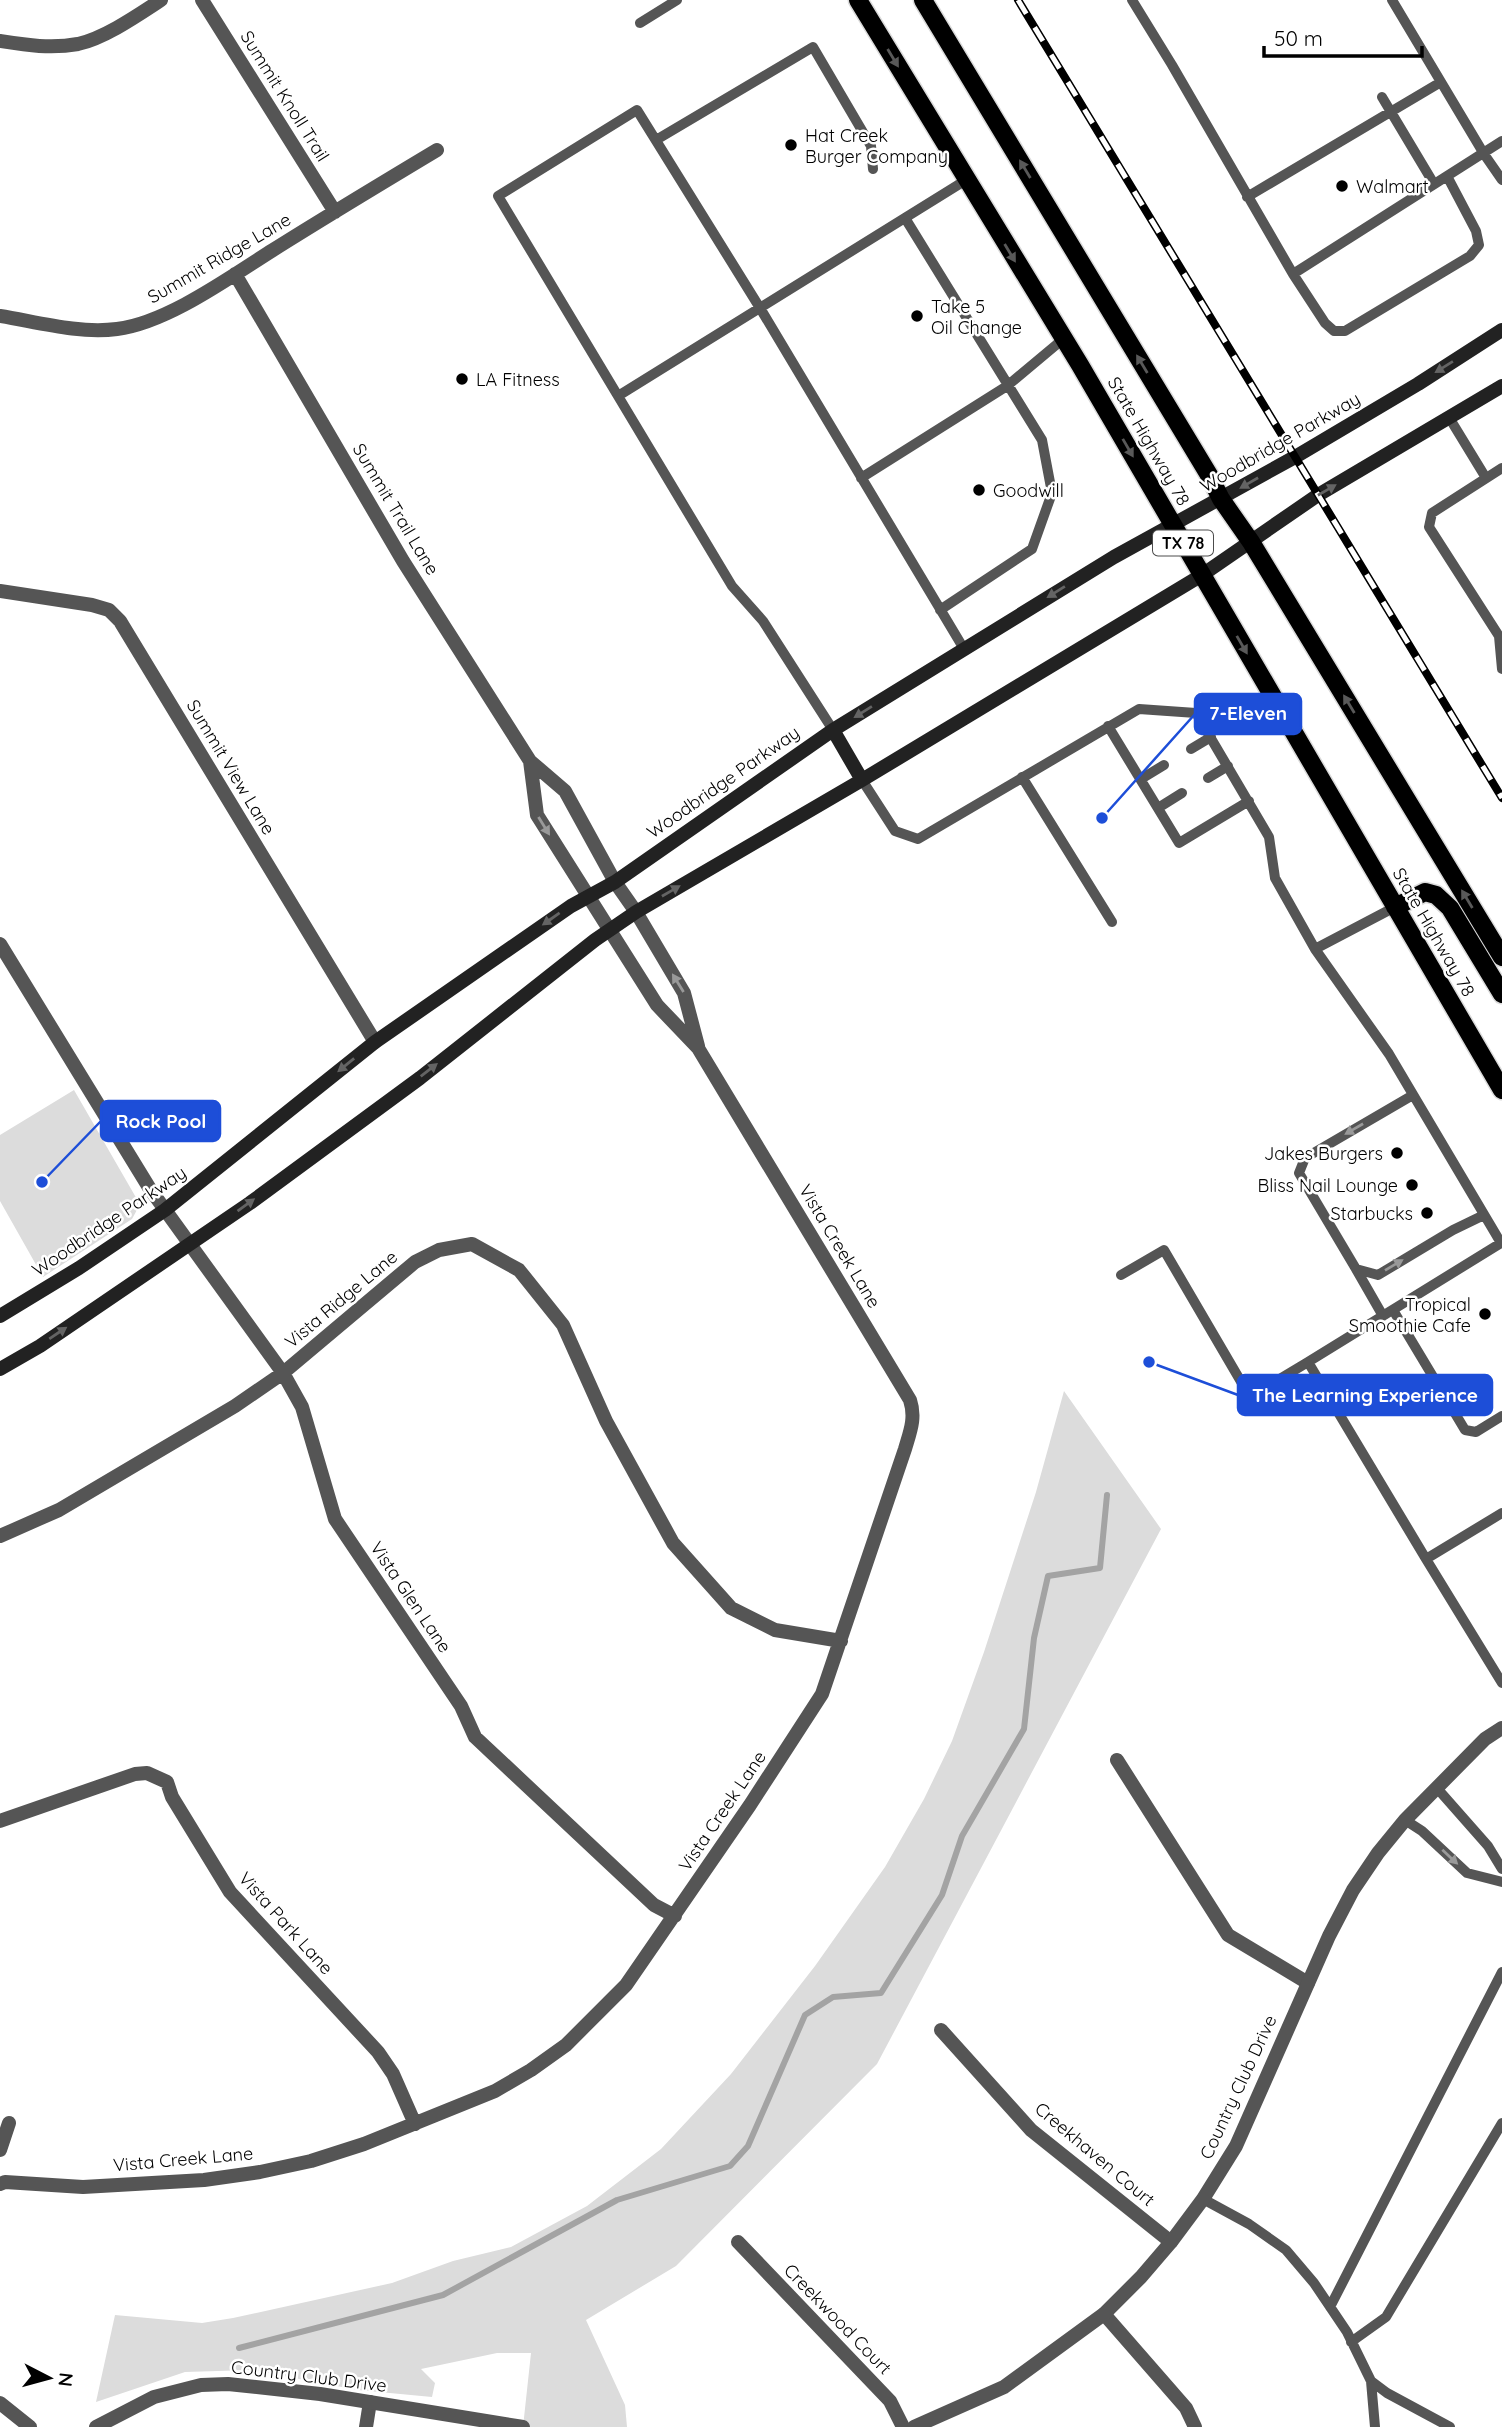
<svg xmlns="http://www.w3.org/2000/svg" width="1502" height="2427" viewBox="0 0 1502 2427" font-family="Quicksand,sans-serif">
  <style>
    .green { fill: #dcdcdc }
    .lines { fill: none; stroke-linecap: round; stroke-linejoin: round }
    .stream { stroke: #a3a3a3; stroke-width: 6 }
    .primary-casing { stroke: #dbdbdb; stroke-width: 21 }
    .service { stroke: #555; stroke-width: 10 }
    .minor { stroke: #555; stroke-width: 14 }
    .tertiary { stroke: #555; stroke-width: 14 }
    .secondary { stroke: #222; stroke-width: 14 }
    .primary { stroke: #000; stroke-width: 18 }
    .rail-casing { stroke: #000; stroke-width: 8 }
    .rail { stroke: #fff; stroke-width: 5; stroke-dasharray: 16; stroke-linecap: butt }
    .oneway { fill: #595959 }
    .oneway2 { fill: #646464 }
    .oneway3 { fill: #999 }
    .poi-dot { fill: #000; stroke: #fff; stroke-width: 2.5 }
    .labels { text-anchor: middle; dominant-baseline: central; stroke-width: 5; stroke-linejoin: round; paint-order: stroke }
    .shield { fill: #fff; stroke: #4c4c4c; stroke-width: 2 }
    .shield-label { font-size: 16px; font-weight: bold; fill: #000 }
    .street-label { font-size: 18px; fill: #000; stroke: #fff }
    .poi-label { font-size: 18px; fill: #000; stroke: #fff; text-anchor: start }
    .leader { fill: none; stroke: #1d4ed8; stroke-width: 2.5 }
    .callout-dot { fill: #1d4ed8; stroke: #fff; stroke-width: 2.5 }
    .callout { fill: #1d4ed8; stroke: #1d4ed8; stroke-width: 2.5 }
    .callout-label { font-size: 19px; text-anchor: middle; font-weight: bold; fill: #fff }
  </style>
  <rect width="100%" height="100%" fill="#fff"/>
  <!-- green -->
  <path class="green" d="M74,1090L138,1201V1208L132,1219L43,1277L0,1201V1135Z
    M1064,1391L1161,1529L877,2064L676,2266L586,2320L625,2405L627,2427H523L531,2353H497L421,2369L435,2383L432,2397L358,2390L251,2370L185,2372L96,2402L115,2315L202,2323L233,2318L392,2283L453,2261L511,2247L587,2206L661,2149L731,2074L815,1966L885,1867L924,1799L952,1741L984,1652L1036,1492Z"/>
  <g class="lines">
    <!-- stream -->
    <path class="stream" d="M239,2348L443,2295L617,2200L730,2166L748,2146L805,2015L833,1997L881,1993L942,1895L962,1836L1024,1729L1034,1638L1048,1576L1100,1568L1107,1495"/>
    <!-- primary casing -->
    <g class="primary-casing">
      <path id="primary" d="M858,0L1080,365L1502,1090
        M923,0L1209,475L1221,499L1251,542L1502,957
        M1395,907L1425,892L1436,895L1450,908L1502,994"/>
    </g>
    <!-- service -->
    <path class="service" d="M1132,0L1172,65L1293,274L1502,141
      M1392,0L1484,154L1502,180
      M640,23L677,0
      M1382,97L1434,184
      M656,140L813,47L871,146L873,169
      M1247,197L1441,82
      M905,218L1042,440L1052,493L1032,549L940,610
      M1293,274L1325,323L1334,331H1345L1470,256L1479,245L1476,231L1447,176
      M618,396L498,196L637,110L760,308L964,649
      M1450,419L1486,478
      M1502,468L1432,513L1429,527L1499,636L1502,669
      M861,478L1007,386L1062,340
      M1108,726L1179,843L1249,801
      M833,730L763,621L732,586L618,396L966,180
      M1191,749L1211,737
      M1022,777L1112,922
      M1208,778L1228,766
      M1141,779L1164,765
      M862,780L895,831L918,839L1139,709L1196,713L1269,837L1275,878L1315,949L1395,907
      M1158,808L1182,793
      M1315,949L1389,1054L1501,1243L1308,1362L1426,1559
      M1413,1095L1305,1158L1299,1173L1356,1269L1378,1275L1453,1230L1484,1215
      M1356,1269L1383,1316
      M1121,1275L1164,1250L1250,1397L1308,1362
      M1393,1310L1465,1430L1476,1432L1502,1416
      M1502,1513L1426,1559L1502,1683
      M1436,1787L1488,1846L1502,1869
      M1405,1820L1422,1831L1467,1873L1502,1882
      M1203,2199L1249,2224L1286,2250L1314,2283L1347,2332L1371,2381L1387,2393L1450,2427
      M1330,2307L1502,1972
      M1351,2342L1386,2317L1502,2123
      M1371,2381L1375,2427"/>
    <!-- minor -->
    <path class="minor" d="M202,0L335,212
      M0,41C26,45 51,49 78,44C105,38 138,15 161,0
      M235,274L403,561L530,761L565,791L615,882L636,912L684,993L698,1046
      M0,316C37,322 79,334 117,329C167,323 230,277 273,250C327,216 382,183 437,150
      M0,591L92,605L109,610L120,621L375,1042
      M0,944L150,1189L283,1373L302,1407L335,1519L461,1706L475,1737L654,1905L675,1916
      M0,1536L59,1510L235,1406L283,1373L415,1262L439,1250L472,1244L519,1270L563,1325L606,1421L673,1543L731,1608L775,1630L841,1641
      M1117,1760L1228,1935L1308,1983
      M0,1821L135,1774L147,1773L167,1782L172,1797L230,1892L378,2052L393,2074L415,2124
      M941,2030L1031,2130L1171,2242
      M0,2150L9,2123
      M0,2184L5,2182L83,2187L204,2180L260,2172L311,2161L364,2144L495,2091L531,2070L566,2045L626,1985L750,1805L822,1694L905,1449C910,1432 916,1418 910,1400L698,1048L657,1005L537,815L530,761
      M738,2242L890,2401L903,2427
      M1104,2314L1186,2408L1195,2427
      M0,2403L30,2427
      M366,2427L370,2402"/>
    <!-- tertiary -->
    <path class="tertiary" d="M96,2427L154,2397L201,2385L228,2384L320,2394L523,2427
      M914,2427L1004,2387L1104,2314L1141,2277L1171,2242L1203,2199L1236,2146L1329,1936L1353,1890L1378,1853L1405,1820L1485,1739L1502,1728"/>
    <!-- secondary -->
    <path class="secondary" d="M833,730L862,780
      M0,1316L79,1268L165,1210L375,1042L571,906L615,882L833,730L1114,557L1295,457L1418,384L1502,330
      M0,1369L40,1346L250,1203L420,1078L595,940L636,912L862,780L1202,575L1318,495L1502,386"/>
    <!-- primary -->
    <use href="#primary" class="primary"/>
    <!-- rail casing -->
    <g class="rail-casing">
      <path id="rail" d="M1018,0L1502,798"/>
    </g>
    <!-- rail -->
    <use href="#rail" class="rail"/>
  </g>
  <!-- one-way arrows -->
  <defs><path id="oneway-solid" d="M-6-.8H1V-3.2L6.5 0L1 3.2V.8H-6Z" transform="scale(1.75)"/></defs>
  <g class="oneway">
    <use href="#oneway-solid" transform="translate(893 58) rotate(59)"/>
    <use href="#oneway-solid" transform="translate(1025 169) rotate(-121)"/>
    <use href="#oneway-solid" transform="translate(1010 253) rotate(59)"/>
    <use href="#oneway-solid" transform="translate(1142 364) rotate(-121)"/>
    <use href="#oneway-solid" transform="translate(1128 448) rotate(60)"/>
    <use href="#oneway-solid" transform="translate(1242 645) rotate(60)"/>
    <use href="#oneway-solid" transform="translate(1349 704) rotate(-121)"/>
    <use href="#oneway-solid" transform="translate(1467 899) rotate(-121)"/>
  </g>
  <g class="oneway2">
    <use href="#oneway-solid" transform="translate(1444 367) rotate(148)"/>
    <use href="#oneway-solid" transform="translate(1249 483) rotate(150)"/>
    <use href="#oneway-solid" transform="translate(1327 490) rotate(-30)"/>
    <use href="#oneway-solid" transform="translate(1056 592) rotate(148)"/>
    <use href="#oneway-solid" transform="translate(863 712) rotate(148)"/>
    <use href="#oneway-solid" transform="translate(671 891) rotate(-30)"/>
    <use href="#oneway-solid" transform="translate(551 919) rotate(145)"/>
    <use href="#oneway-solid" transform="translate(346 1065) rotate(141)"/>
    <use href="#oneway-solid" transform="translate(429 1070) rotate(-38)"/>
    <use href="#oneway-solid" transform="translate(246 1205) rotate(-36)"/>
    <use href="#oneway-solid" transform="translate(58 1333) rotate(-34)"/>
  </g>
  <g class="oneway3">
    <use href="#oneway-solid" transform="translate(544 826) rotate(58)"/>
    <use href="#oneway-solid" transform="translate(678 983) rotate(-122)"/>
    <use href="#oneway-solid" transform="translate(1354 1129) rotate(150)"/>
    <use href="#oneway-solid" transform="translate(1394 1265) rotate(-31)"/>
    <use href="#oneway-solid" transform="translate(1450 1857) rotate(43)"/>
  </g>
  <!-- markers -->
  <g class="poi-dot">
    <circle cx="791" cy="145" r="7"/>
    <circle cx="1342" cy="186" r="7"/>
    <circle cx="917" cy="316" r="7"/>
    <circle cx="462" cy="379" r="7"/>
    <circle cx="979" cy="490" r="7"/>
    <circle cx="1397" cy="1153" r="7"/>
    <circle cx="1412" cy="1185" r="7"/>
    <circle cx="1427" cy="1213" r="7"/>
    <circle cx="1485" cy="1314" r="7"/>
  </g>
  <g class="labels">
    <!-- shield labels -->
    <rect class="shield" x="1153" y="530.5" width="60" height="25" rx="5"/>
    <g class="shield-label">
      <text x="1183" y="543">TX 78</text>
    </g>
    <!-- street labels -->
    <g class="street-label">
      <text transform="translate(285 96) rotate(58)">Summit Knoll Trail</text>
      <text transform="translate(219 258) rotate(-30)">Summit Ridge Lane</text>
      <text transform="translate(1149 441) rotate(60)">State Highway 78</text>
      <text transform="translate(1280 442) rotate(-30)">Woodbridge Parkway</text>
      <text transform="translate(396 509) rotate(59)">Summit Trail Lane</text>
      <text transform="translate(231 767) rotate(59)">Summit View Lane</text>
      <text transform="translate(723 782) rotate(-35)">Woodbridge Parkway</text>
      <text transform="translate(1434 932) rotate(60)">State Highway 78</text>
      <text transform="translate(109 1221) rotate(-34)">Woodbridge Parkway</text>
      <text transform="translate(840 1246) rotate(59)">Vista Creek Lane</text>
      <text transform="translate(341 1299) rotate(-40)">Vista Ridge Lane</text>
      <text transform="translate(411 1597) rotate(56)">Vista Glen Lane</text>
      <text transform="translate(722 1811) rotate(-56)">Vista Creek Lane</text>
      <text transform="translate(286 1923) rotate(48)">Vista Park Lane</text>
      <text transform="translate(1238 2087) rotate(-65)">Country Club Drive</text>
      <text transform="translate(1095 2154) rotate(40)">Creekhaven Court</text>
      <text transform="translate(183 2159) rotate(-5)">Vista Creek Lane</text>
      <text transform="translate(838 2319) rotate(46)">Creekwood Court</text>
      <text transform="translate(309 2376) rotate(7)">Country Club Drive</text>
    </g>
    <!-- poi labels -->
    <g class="poi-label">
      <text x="805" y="135">Hat Creek<tspan x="805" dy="21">Burger Company</tspan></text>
      <text x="1356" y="186">Walmart</text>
      <text x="931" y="306">Take 5<tspan x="931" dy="21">Oil Change</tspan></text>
      <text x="476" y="379">LA Fitness</text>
      <text x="993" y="490">Goodwill</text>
      <text x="1383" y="1153" text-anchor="end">Jakes Burgers</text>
      <text x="1398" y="1185" text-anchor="end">Bliss Nail Lounge</text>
      <text x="1413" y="1213" text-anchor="end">Starbucks</text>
      <text x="1471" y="1304" text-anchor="end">Tropical<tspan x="1471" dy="21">Smoothie Cafe</tspan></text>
    </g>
  </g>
  <!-- callouts -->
  <path class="leader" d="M1102 818L1195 714M42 1182L101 1121M1149 1362L1238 1395"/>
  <g class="callout-dot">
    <circle cx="1102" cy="818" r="7"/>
    <circle cx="42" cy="1182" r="7"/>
    <circle cx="1149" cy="1362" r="7"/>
  </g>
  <g class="callout">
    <rect x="1195" y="694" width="106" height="40" rx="7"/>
    <rect x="101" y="1101" width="119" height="40" rx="7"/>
    <rect x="1238" y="1375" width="254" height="40" rx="7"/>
  </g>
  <g class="callout-label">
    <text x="1248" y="720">7-Eleven</text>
    <text x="161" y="1128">Rock Pool</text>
    <text x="1365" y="1402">The Learning Experience</text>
  </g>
  <!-- north arrow -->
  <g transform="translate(49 2378) rotate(96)" stroke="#ffffff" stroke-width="5" paint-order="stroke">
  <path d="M0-5L12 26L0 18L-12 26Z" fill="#000000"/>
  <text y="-10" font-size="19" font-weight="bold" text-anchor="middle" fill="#000000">N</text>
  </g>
  <!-- scale -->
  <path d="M1264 46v10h158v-10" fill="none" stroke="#000000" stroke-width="3.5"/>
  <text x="1274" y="46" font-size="21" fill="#000000" stroke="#ffffff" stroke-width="5" paint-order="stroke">50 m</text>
</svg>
